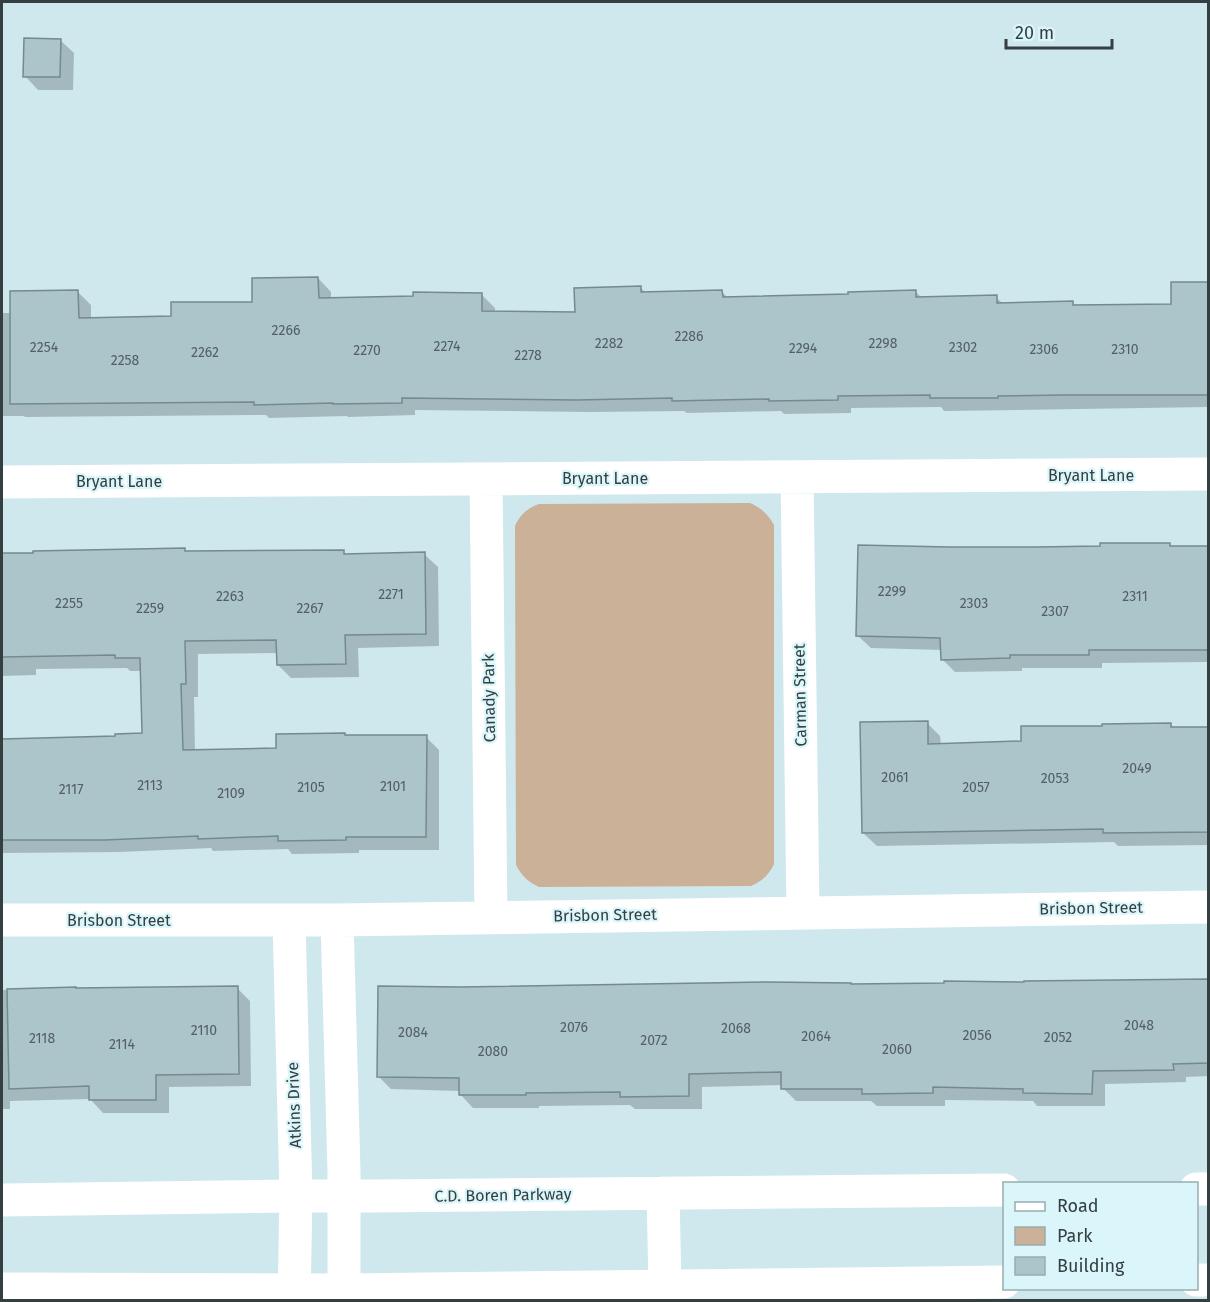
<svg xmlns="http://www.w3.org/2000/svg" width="1210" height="1302" viewBox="0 0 1210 1302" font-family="'Fira Sans',sans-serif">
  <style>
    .green { fill: #cab197 }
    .shadow { fill: #0003 }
    .building { fill: #acc5ca; stroke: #738b8f; stroke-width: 1.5 }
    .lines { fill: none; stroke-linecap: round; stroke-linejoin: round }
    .minor { stroke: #fff; stroke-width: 33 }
    .labels { text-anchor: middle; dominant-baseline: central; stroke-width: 4.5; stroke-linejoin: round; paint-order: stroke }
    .number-label { font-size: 14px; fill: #526063 }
    .street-label { font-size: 16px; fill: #343f41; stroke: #dbf6fa }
  </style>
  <rect width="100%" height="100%" fill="#cee8ed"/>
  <!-- green -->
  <path class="green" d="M750,503C761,508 768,514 774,525V864C769,875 762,881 751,886L539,887C528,882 522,876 516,865L515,526C520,515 527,508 539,504Z"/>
  <!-- shadow -->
  <path class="shadow" d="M60,40L74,53L73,90H38L25,76Z
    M318,278L331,292V300L482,295L495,308V313L576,314L641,288L646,293L722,292L728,298L916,292L922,298L996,297L1004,305L1073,303L1076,306L1172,305L1208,283V407L944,411L941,407L851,408V413L784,414L781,411L687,413L684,411L590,412L415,410V415L348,417L347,416L269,418L266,415L25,417L24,416H2V313H11L78,292L91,305V319L173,318L254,303Z
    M1170,544L1172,547H1208V662L1102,663V668H1022V671L955,672L942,659V650L871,648L857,635L949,549L1101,547Z
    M184,550L187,553L343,552L346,555L424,554L438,567L439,646L358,648L359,677L291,678L278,665V653L198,654V697H194L195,751L278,749L345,734L346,736L426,737L439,750V850H359V853L292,854L288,849L213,851L211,848L120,852L2,853V740L117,738L143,735L142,671H130L127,668L36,669V675L2,676V555Z
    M927,723L940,736L941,745L1023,743L1170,724L1175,729L1208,728V845L1118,846L1114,842L877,846L863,833Z
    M1208,981V1076L1186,1077V1082L1105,1084V1106H1037L1033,1101L945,1100V1106H877L871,1101H796L783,1088V1085L702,1087V1109H635L630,1105L539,1106V1108H473L460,1094V1091L391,1089L378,1076L459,989Z
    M237,988L250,1001L251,1086L169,1087V1113H103L90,1099L10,1101V1109H2V990Z"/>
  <!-- building -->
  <path class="building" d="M24,38L61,39L60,77H23Z
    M318,277L319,298L413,296V292L482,293V311L575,312L574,288L641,286V292L722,290L723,297L848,294V292L916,290V297L997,295V303L1073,301V305L1171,304V282H1209V395H1064L998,396V398H930V395L838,396V400L769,401V399L672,401V398L576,400L402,398V403L333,404V403L254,405V402L10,404V291L78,290L79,318L171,316V302H252V278Z
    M1100,543H1170V546H1209V650H1089V655H1010V658L941,660L940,638L856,636L858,545L949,547H1036L1100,546Z
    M185,548V551L344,550V554L425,552L426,634L345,635L346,664L277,665L276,640L185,641L186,684H181L183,750L276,748V734L345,733V735H427L426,837H346V840L278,841V836L198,839V836L105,840H2V739L115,736V734L142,733L140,658H115V655L2,657V553H33V551Z
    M928,721V744L1021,741V726H1102V724L1171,723V727H1209V832L1103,833V829L862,833L860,722Z
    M1209,979V1063L1173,1064L1174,1070L1093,1071L1092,1094L1023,1093V1089L933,1087V1093L862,1094V1089H781V1072L689,1074V1096L620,1097V1092L526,1093V1095H459V1078L377,1077L378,986L459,987L768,982L851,983V984L944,983V981L1024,982V981Z
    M238,986L239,1074L156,1075V1100H89V1086L9,1089L7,989L76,987V988Z"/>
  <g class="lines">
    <!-- minor -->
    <path class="minor" d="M797,477L803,912
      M486,479L491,917
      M2,482L1208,474
      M2,920H337L1208,907
      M289,920L296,1196L294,1300
      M337,920L344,1171V1300
      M1196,1189H1208
      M663,1193L665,1287L670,1300
      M2,1200L296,1196H372L1004,1190
      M1196,1280H1208
      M2,1289L344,1290L1004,1282"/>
  </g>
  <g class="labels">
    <!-- number labels -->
    <g class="number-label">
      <text x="286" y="330">2266</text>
      <text x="689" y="336">2286</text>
      <text x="609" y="343">2282</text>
      <text x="883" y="343">2298</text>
      <text x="447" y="346">2274</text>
      <text x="44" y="347">2254</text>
      <text x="963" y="347">2302</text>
      <text x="803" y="348">2294</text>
      <text x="1044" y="349">2306</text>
      <text x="1125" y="349">2310</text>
      <text x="367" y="350">2270</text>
      <text x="205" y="352">2262</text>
      <text x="528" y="355">2278</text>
      <text x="125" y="360">2258</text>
      <text x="892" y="591">2299</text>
      <text x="391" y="594">2271</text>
      <text x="230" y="596">2263</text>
      <text x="1135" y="596">2311</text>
      <text x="69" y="603">2255</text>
      <text x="974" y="603">2303</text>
      <text x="150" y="608">2259</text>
      <text x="310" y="608">2267</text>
      <text x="1055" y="611">2307</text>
      <text x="1137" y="768">2049</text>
      <text x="895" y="777">2061</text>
      <text x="1055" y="778">2053</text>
      <text x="150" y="785">2113</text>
      <text x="393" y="786">2101</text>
      <text x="311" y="787">2105</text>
      <text x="976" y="787">2057</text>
      <text x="71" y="789">2117</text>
      <text x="231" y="793">2109</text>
      <text x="1139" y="1025">2048</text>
      <text x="574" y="1027">2076</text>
      <text x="736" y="1028">2068</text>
      <text x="204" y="1030">2110</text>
      <text x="413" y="1032">2084</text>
      <text x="977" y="1035">2056</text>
      <text x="816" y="1036">2064</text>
      <text x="1058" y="1037">2052</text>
      <text x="42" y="1038">2118</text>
      <text x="654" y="1040">2072</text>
      <text x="122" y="1044">2114</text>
      <text x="897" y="1049">2060</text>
      <text x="493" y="1051">2080</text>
    </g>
    <!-- street labels -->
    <g class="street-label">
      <text x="1091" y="475">Bryant Lane</text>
      <text x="605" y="478">Bryant Lane</text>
      <text x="119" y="481">Bryant Lane</text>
      <text transform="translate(800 695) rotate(-91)">Carman Street</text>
      <text transform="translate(489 698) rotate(-91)">Canady Park</text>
      <text transform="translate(1091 908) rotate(-1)">Brisbon Street</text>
      <text transform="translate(605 915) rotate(-1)">Brisbon Street</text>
      <text x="119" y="920">Brisbon Street</text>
      <text transform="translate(294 1105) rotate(-92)">Atkins Drive</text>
      <text transform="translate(503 1195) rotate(-1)">C.D. Boren Parkway</text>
    </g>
  </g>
  <!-- border -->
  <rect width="1210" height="1302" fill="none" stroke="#343f41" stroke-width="6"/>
  <!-- legend -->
  <rect x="1003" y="1182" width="195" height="108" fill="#dbf6fa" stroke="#98adb0" stroke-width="1.5"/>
  <rect x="1015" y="1202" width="30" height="9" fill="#ffffff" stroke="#98adb0" stroke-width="1.5"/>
  <text x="1057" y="1212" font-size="18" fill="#343f41">Road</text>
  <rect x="1015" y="1227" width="30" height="18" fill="#cab197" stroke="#98adb0" stroke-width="1.5"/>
  <text x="1057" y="1242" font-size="18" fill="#343f41">Park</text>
  <rect x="1015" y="1257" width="30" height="18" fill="#acc5ca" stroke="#98adb0" stroke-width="1.5"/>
  <text x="1057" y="1272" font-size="18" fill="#343f41">Building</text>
  <!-- scale -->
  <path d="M1006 39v9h106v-9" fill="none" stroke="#343f41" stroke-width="3"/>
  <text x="1015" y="39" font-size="18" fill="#343f41" stroke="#dbf6fa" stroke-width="4.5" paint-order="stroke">20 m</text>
</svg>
